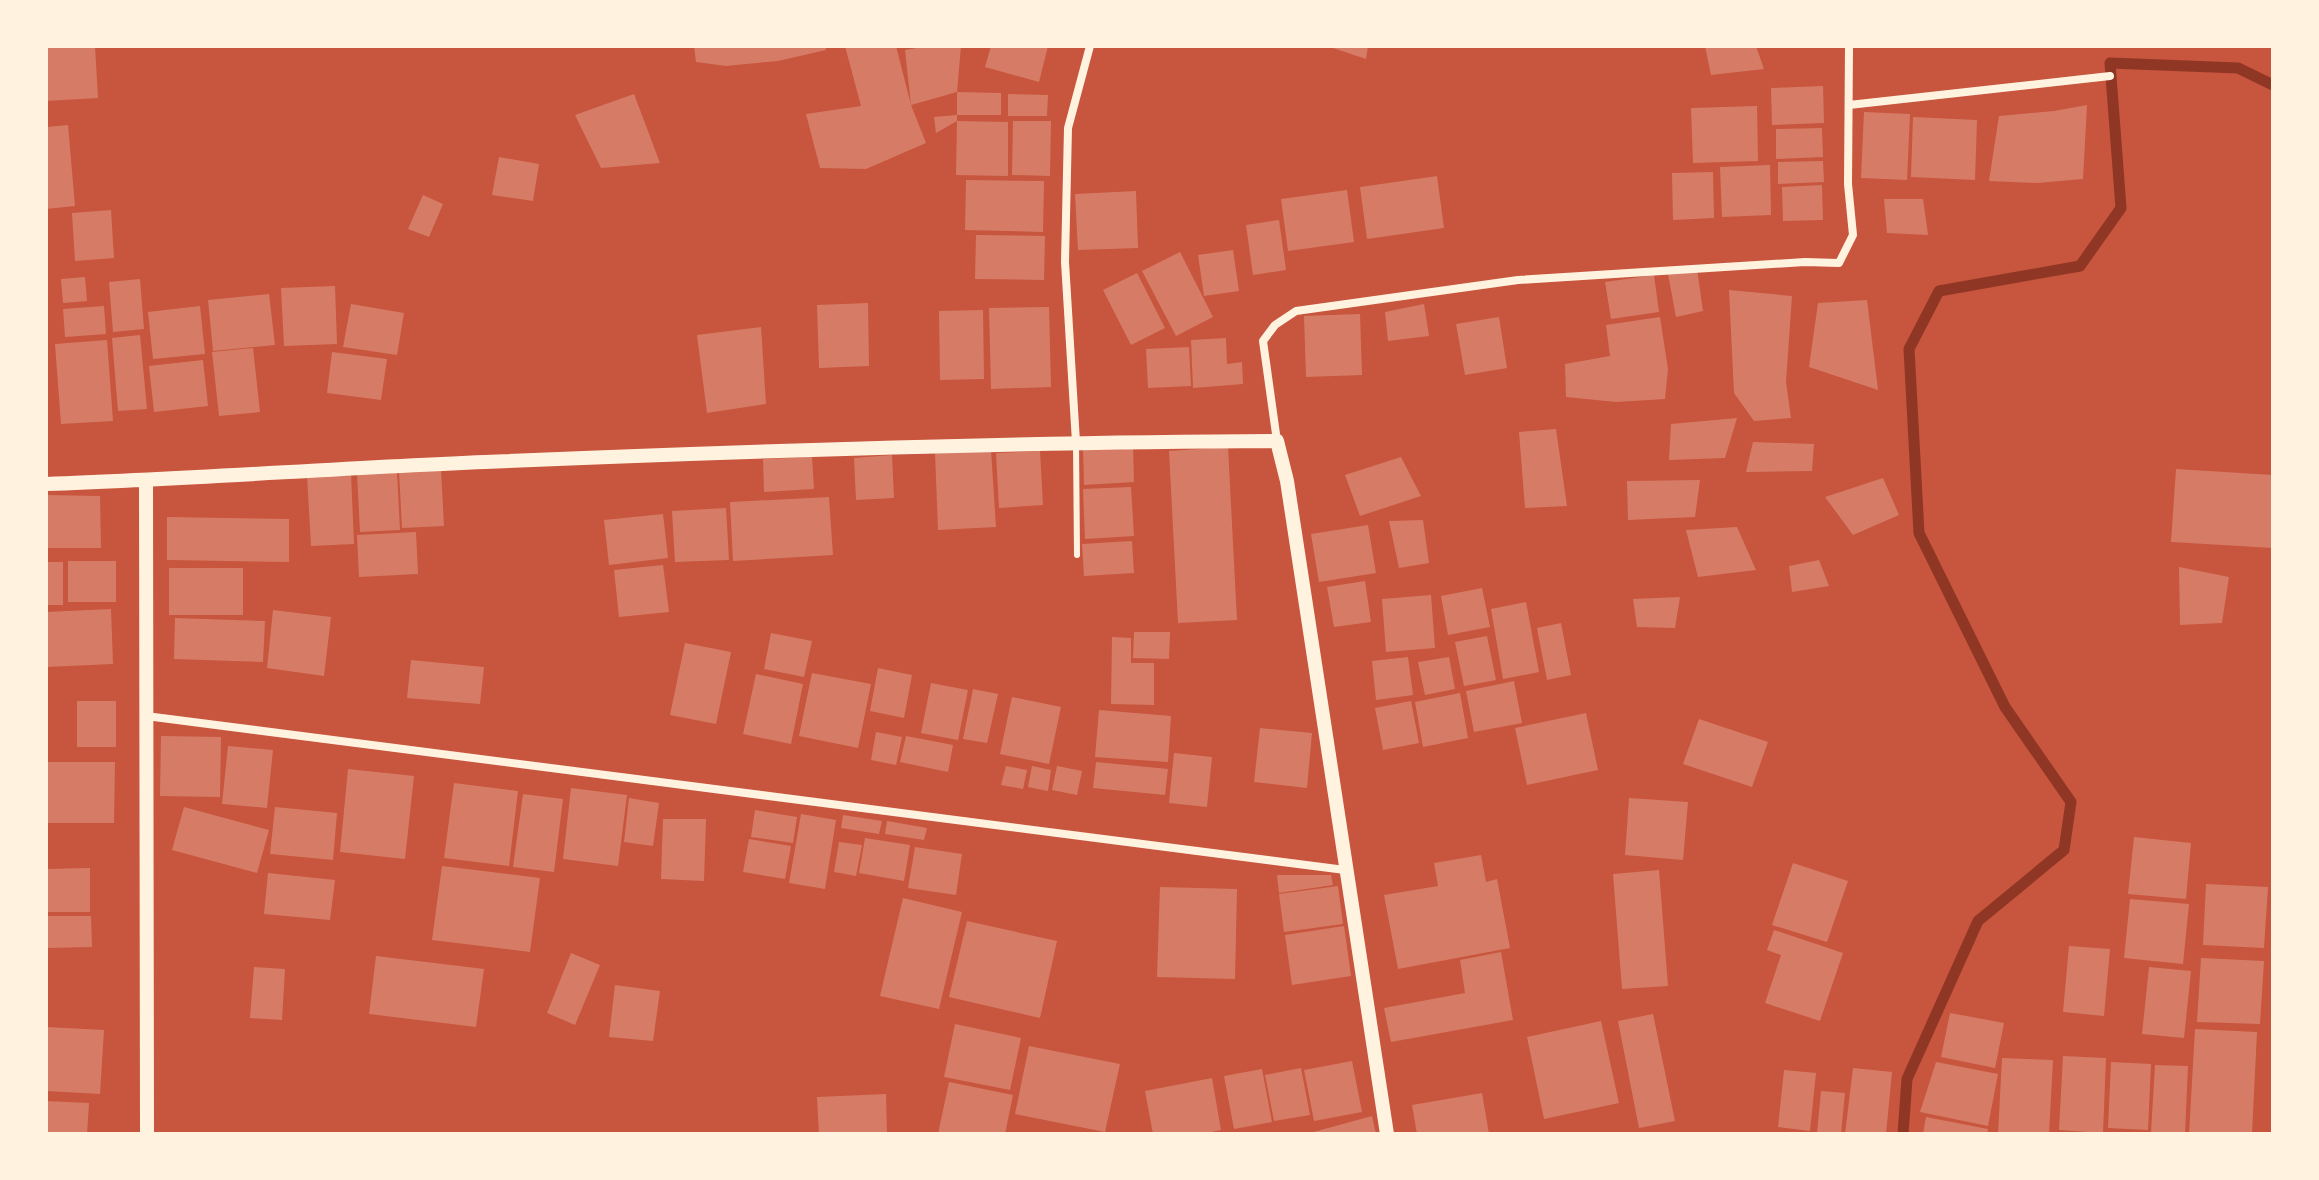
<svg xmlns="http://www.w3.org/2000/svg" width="2319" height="1180" viewBox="0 0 2319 1180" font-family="Jost,sans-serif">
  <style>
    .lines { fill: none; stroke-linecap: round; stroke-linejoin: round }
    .stream { stroke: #8f3625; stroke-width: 11 }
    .building { fill: #d67c66 }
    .service { stroke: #fff3e0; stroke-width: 6 }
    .minor { stroke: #fff3e0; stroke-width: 8 }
    .tertiary { stroke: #fff3e0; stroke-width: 14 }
  </style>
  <rect width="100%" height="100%" fill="#c8553d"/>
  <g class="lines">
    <!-- stream -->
    <path class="stream" d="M1903,1134L1907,1079L1978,921L2064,850L2071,802L2005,707L1919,533L1909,349L1939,291L2080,266L2121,208L2110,63L2238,68L2273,85"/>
  </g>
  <!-- building -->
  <path class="building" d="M46,46H95L98,98L46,101Z
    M694,46H825L826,50L778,61L726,66L696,62Z
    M845,46H896L911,105L905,50L928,46H961L957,92L911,105L926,143L866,169L820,168L806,114L861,106Z
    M991,46H1048L1039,82L985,67Z
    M1330,46H1368L1366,59L1330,47Z
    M1705,46H1756L1764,69L1711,75Z
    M1823,86L1824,123L1772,125L1771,88Z
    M957,92L1001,93V115H957Z
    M634,94L660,163L601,168L575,115Z
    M1008,94L1048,95L1047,116H1008Z
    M2087,105L2083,179L2037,183L1989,181L1999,116L2054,111Z
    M1757,106L1758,161L1693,163L1691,108Z
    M1864,112L1910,114L1907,180L1861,178Z
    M957,115V121L1008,122V176L956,175L957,121L936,133L934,117Z
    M1913,117L1977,120L1975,180L1911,177Z
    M1013,121H1051L1050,176L1012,175Z
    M68,125L75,206L46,209V127Z
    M1822,128L1823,157L1776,159V129Z
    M499,157L539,164L533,201L492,195Z
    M1823,161L1824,182L1778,184V162Z
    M1770,165L1771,215L1722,217L1720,167Z
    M1713,172L1714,218L1673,220L1672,173Z
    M1437,176L1444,228L1367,239L1360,187Z
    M966,180L1044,181L1043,232L965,230Z
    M1822,185L1823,220L1783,221L1782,187Z
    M1347,190L1354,242L1288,251L1281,199Z
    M1136,191L1138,248L1078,250L1075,194Z
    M423,195L443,204L429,237L408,229Z
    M1884,199H1923L1928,235L1887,233Z
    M111,210L114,258L75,261L72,213Z
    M1279,220L1286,270L1253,275L1246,225Z
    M976,235L1045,236L1044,280L975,279Z
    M1233,250L1239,291L1204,296L1198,255Z
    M1180,252L1213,317L1176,336L1142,271Z
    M1697,269L1703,311L1676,317L1668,274Z
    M1137,273L1165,328L1131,345L1103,290Z
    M1654,275L1659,312L1611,319L1605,282Z
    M85,277L87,301L63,303L61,279Z
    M140,279L144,329L113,332L109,282Z
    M335,286L337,344L284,346L281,288Z
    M1729,290L1792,296L1786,382L1791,418L1754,421L1734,393Z
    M269,294L275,345L213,351L208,300Z
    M1867,300L1878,390L1809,367L1818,303Z
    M868,303L869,366L819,368L817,305Z
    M351,304L404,313L397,355L343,347Z
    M1424,304L1429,336L1388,341L1385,312Z
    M104,306L106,334L65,337L63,309Z
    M200,306L205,354L153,359L148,312Z
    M1049,307L1051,387L991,389L989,308Z
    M983,310L984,379L940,380L939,311Z
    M1360,314L1362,375L1306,377L1304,316Z
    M1499,317L1507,368L1465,375L1456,324Z
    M1660,317L1668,369L1665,399L1616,402L1566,397L1565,364L1610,356L1606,325Z
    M761,327L766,404L707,413L697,335Z
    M140,335L147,409L118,411L112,338Z
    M1226,338L1227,364L1242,362L1243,384L1193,388L1191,340Z
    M107,340L113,421L61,424L55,344Z
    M1189,347L1191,386L1148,388L1146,349Z
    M253,348L260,412L219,416L212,352Z
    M332,352L387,359L381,400L327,393Z
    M203,360L208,406L154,412L149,366Z
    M1737,418L1725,458L1669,460L1671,424Z
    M1556,429L1567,506L1525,508L1519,432Z
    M1753,442L1814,444L1812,471L1746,472Z
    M1133,446L1134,482L1084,485L1083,447Z
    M1228,447L1237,620L1178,623L1169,451Z
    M991,450L996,527L938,530L935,452Z
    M1040,451L1043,505L999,508L996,453Z
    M892,455L894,498L856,500L854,458Z
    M812,457L814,489L764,492L763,459Z
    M1401,457L1421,496L1360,516L1345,475Z
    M441,469L444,526L402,528L399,471Z
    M2176,469L2273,475V548L2171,542Z
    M397,472L400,530L360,532L357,474Z
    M351,473L354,544L311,546L307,476Z
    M1883,478L1899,515L1853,535L1825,497Z
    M1700,480L1695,517L1628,520L1627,481Z
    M1131,487L1134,536L1085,539L1083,489Z
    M46,495L100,496L101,548H46Z
    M829,497L833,555L733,561L730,502Z
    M726,508L729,560L675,562L672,511Z
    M663,514L668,558L609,565L604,520Z
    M167,517L289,519V562L167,560Z
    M1423,520L1429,563L1399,568L1389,521Z
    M1368,525L1376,573L1319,582L1311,534Z
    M1737,527L1756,570L1698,577L1686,530Z
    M416,532L418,574L359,577L357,535Z
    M1132,541L1134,573L1084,576L1082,544Z
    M1819,560L1829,586L1792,592L1789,566Z
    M68,561H116V602H68Z
    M46,562H63V605H46Z
    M663,565L669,612L619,617L614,570Z
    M2179,567L2229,577L2222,623L2180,625Z
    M169,568H243V615H169Z
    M1365,581L1371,622L1334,627L1327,587Z
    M1482,588L1490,627L1448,635L1441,596Z
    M1431,595L1435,648L1386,652L1382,599Z
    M1680,597L1675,628L1637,627L1633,599Z
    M1526,602L1539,672L1503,679L1491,609Z
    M111,609L113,664L46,667V612Z
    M273,610L331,617L324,676L267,668Z
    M175,618L265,621L263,662L174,659Z
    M1561,623L1571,675L1547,680L1537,628Z
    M1134,632H1170L1169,659L1133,658Z
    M771,633L812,641L804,677L764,669Z
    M1487,636L1496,680L1464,686L1455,642Z
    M1112,637L1131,638V663H1154V705L1111,704Z
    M685,643L731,652L716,724L670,715Z
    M1408,657L1413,695L1376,700L1372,661Z
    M1449,657L1455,689L1425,695L1418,662Z
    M411,660L484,667L480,704L407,698Z
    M878,668L912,675L904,718L870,711Z
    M812,673L871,684L858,748L799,736Z
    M756,674L803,684L791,744L743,734Z
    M1514,681L1522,723L1474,732L1466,691Z
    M931,683L968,690L958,740L921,733Z
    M973,689L998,694L987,743L963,739Z
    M1460,693L1468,738L1423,747L1415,702Z
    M1012,697L1061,707L1049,764L1000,754Z
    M77,701H116V747H77Z
    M1411,701L1419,743L1383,750L1375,708Z
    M1099,710L1171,716L1168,762L1095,757Z
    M1586,713L1598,770L1527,785L1515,728Z
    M1699,719L1768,742L1752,787L1683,764Z
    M1260,728L1312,733L1307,788L1254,782Z
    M876,732L902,737L896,765L871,760Z
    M161,736L221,737L220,797L160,796Z
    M906,736L953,745L948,772L900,762Z
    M228,746L273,750L267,808L222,804Z
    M1174,753L1212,757L1207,807L1169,803Z
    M46,762H115L114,823H46Z
    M1096,762L1168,769L1165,795L1093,788Z
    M1006,766L1027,770L1023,789L1001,785Z
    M1032,766L1051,770L1048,791L1028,787Z
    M1057,766L1082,771L1077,795L1052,790Z
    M348,769L414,776L405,859L340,852Z
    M454,783L518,791L509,866L444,858Z
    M571,788L627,795L618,866L563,859Z
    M523,794L563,799L554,872L513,867Z
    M629,798L659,803L653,846L624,842Z
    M1629,798L1688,802L1683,860L1625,855Z
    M184,807L269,830L257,873L172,850Z
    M275,807L337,813L333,860L270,854Z
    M755,810L797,817L793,843L751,837Z
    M801,814L836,820L825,889L789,883Z
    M843,815L882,821L879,834L841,828Z
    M663,819H706L704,881L661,879Z
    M887,821L927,828L924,840L885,834Z
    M2134,837L2191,843L2186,899L2128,894Z
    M865,838L910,845L904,881L859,873Z
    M749,839L791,846L785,879L743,872Z
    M839,842L862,845L856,876L834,872Z
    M915,847L962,854L956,895L908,888Z
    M1481,855L1486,882L1497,879L1510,948L1398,969L1384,895L1438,886L1434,863Z
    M1793,863L1848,881L1827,942L1772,925Z
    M442,866L540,878L530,952L432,940Z
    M90,868V912H46V869Z
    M1659,870L1668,986L1622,989L1613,874Z
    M268,873L335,880L330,920L264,914Z
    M1277,875H1331L1333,885L1279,893Z
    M2206,884L2268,887L2264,948L2203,945Z
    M1338,886L1343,924L1284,932L1279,894Z
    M1160,887L1237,889L1235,979L1157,977Z
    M903,898L962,912L939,1009L880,996Z
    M2130,899L2189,904L2183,964L2124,958Z
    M46,916H91L92,947L46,948Z
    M967,921L1057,941L1040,1018L949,997Z
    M1344,926L1351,976L1292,985L1285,935Z
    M1774,930L1843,953L1820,1021L1765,1003L1781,955L1767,950Z
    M2069,946L2110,949L2104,1016L2063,1012Z
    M1501,952L1513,1020L1391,1042L1384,1008L1465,993L1460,960Z
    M571,953L600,965L575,1025L547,1013Z
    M376,956L484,969L476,1027L369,1014Z
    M2201,958L2264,961L2260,1024L2197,1022Z
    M254,967L285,969L282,1020L250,1018Z
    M2149,967L2191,971L2184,1038L2142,1034Z
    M615,985L660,991L653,1041L609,1037Z
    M1950,1013L2004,1023L1995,1068L1941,1057Z
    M1653,1014L1675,1121L1639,1128L1618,1021Z
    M1601,1021L1619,1103L1544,1119L1527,1037Z
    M955,1024L1021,1038L1010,1090L944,1077Z
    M46,1027L104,1030L100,1094L46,1091Z
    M2195,1029L2257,1032L2252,1134H2189Z
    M1029,1046L1120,1064L1105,1132L1015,1114Z
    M2063,1056L2106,1058L2103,1133L2059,1130Z
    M2002,1058L2053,1060L2049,1134H1998Z
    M1352,1061L1362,1112L1314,1121L1304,1070Z
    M1936,1062L1998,1074L1988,1126L1920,1112Z
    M2111,1062L2151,1064L2148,1130L2108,1128Z
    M2155,1065L2188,1066L2185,1134L2151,1132Z
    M1301,1068L1310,1115L1274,1121L1265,1075Z
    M1853,1068L1892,1072L1886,1134H1845Z
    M1262,1069L1272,1122L1234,1129L1224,1076Z
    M1784,1070L1816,1073L1810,1131L1778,1127Z
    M1212,1078L1221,1130L1202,1134H1153L1145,1091Z
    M949,1082L1013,1095L1005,1134H938Z
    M1821,1091L1845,1093L1841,1134L1817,1133Z
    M1482,1093L1489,1134H1417L1412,1105Z
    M886,1094L887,1134H819L817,1097Z
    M46,1101L89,1103L87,1134H46Z
    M1372,1116L1376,1134H1310V1133Z
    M1926,1117L1988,1129L1987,1134H1923Z"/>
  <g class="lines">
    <!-- service -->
    <path class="service" d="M1076,443L1077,555"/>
    <!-- minor -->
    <path class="minor" d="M1849,105L2110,76
      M1277,441L1263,341L1275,325L1296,311L1518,280L1805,262L1839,263L1853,235L1848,184L1849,46
      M1076,442L1065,262L1068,128L1090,46
      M146,716L1345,870"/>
    <!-- tertiary -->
    <path class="tertiary" d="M146,481L147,1134
      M46,484C192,479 338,468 485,462C749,451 1013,442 1277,441L1287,481L1387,1134"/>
  </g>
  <!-- border -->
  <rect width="2319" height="1180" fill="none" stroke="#fff3e0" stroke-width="96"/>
</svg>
